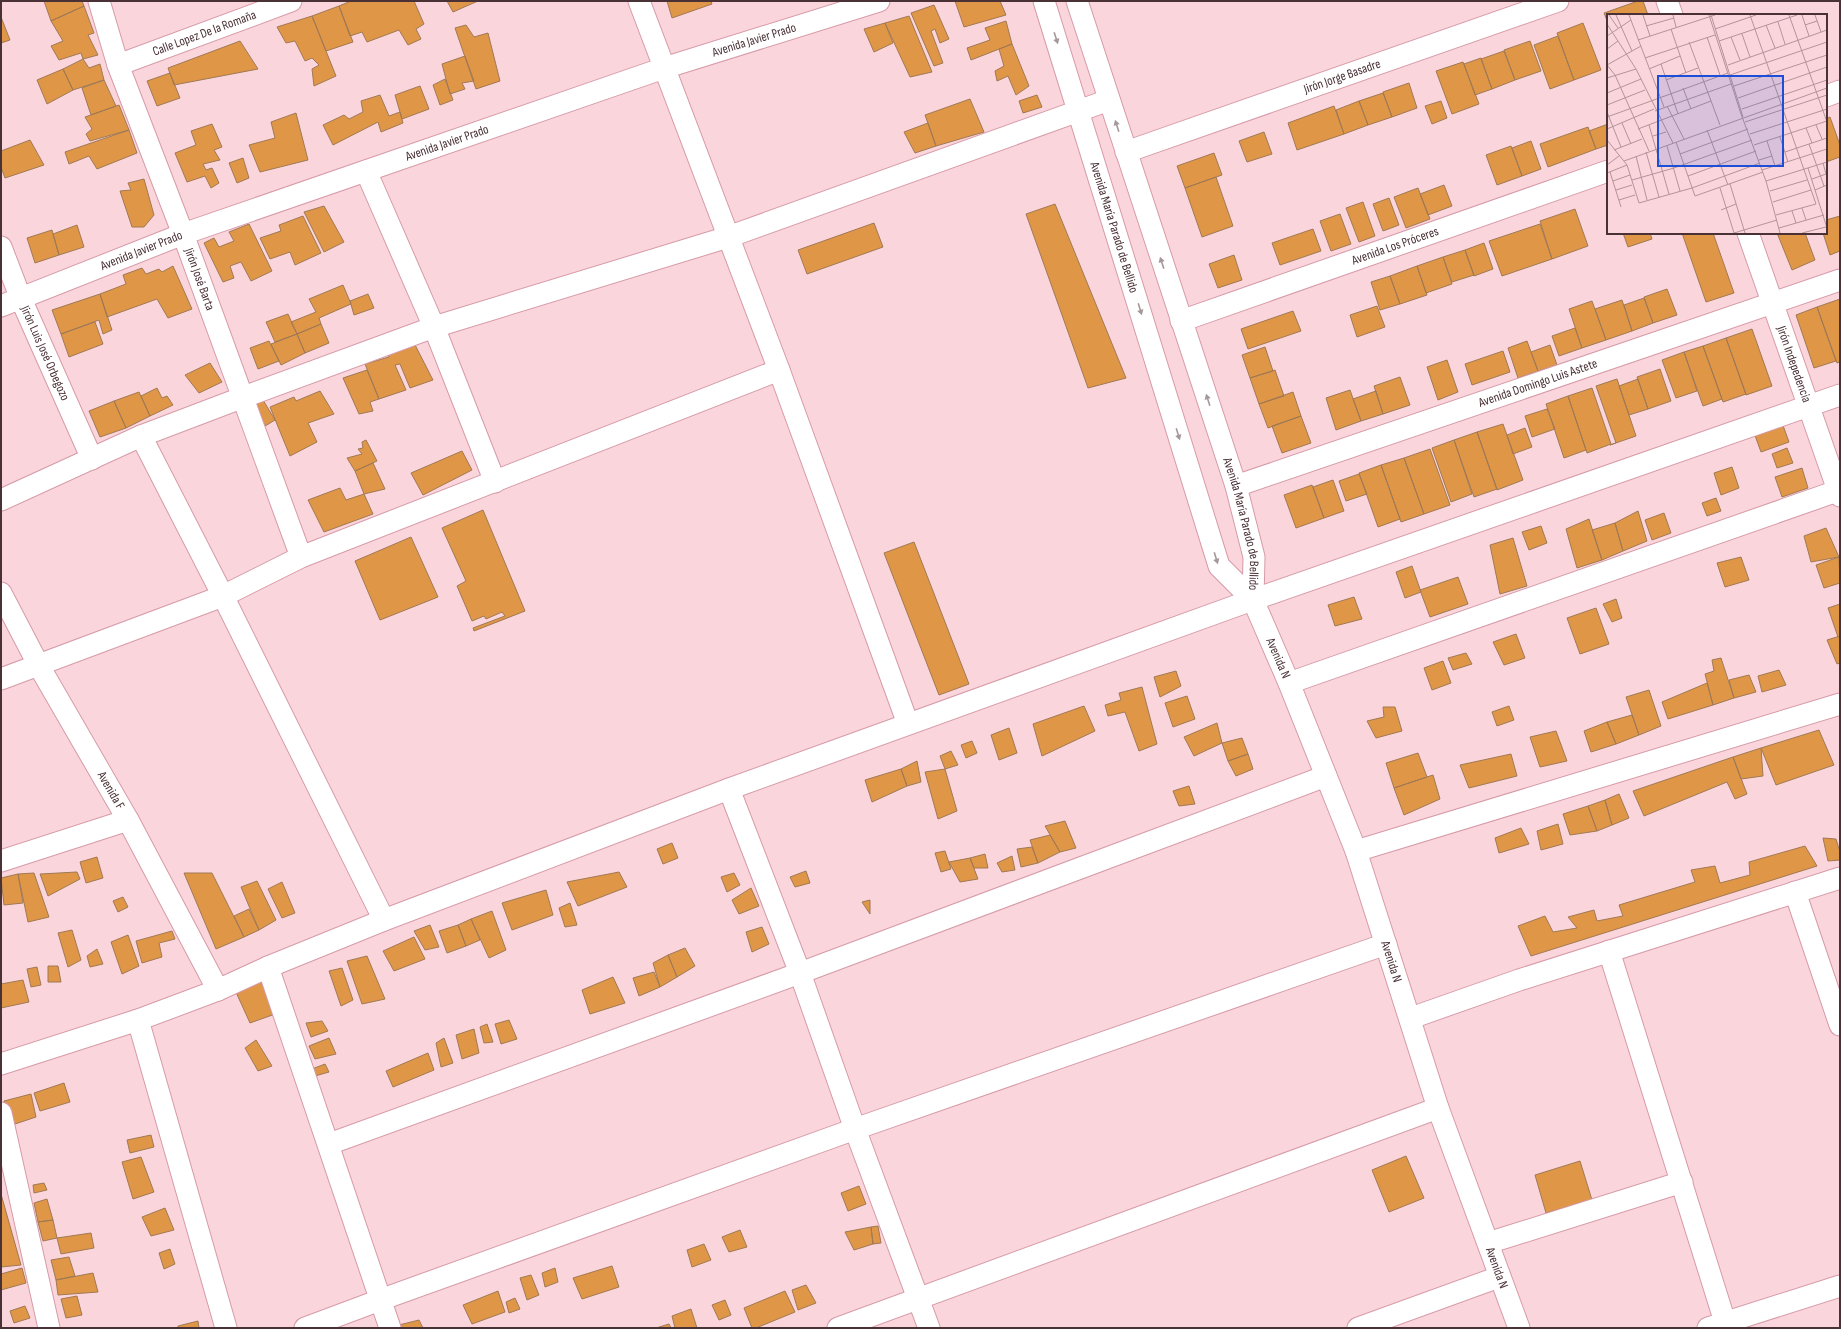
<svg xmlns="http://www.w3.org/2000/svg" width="1841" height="1329" viewBox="0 0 1841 1329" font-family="'Sofia Sans Condensed',sans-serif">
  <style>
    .building { fill: #e09647; stroke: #a07954 }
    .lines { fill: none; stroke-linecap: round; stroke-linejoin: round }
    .minor-casing { stroke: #d69ba8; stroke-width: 23 }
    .minor { stroke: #fff; stroke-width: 21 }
    .oneway { fill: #a4989a }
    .labels { text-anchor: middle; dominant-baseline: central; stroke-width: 3; stroke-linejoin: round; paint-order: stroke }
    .street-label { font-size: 13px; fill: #493136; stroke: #f7eaec }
    .inset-road { fill: none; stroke: #b4939a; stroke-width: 1 }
    .view { fill: #1d4ed8; fill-opacity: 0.15; stroke: #1d4ed8; stroke-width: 2 }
    .inset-edge { fill: none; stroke: #493136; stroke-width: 2 }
  </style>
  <rect width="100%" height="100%" fill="#fbd5dc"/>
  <!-- building -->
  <path class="building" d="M44,1H82L84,6L51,21Z
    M351,1H414L424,24L416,29L421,39L408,45L399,30L367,42L362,32L350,36L339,6Z
    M447,1H478L453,12Z
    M667,1H711L712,4L672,18Z
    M955,1H1000L1006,15L964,27Z
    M1638,1H1643L1648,15H1608V23L1604,13Z
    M934,5L949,39L940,43L935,29L931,31L943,63L934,66L911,13Z
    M84,6L94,33L88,35L98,55L83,59L81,53L59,60L51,46L63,41L51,21Z
    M339,6L353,42L326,51L312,16Z
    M312,16L336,76L314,86L312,69L319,65L312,58L305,61L295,41L286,43L277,27Z
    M909,16L932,72L910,77L885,23Z
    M1,17L10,40L1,43Z
    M1006,21L1012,44L971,60L967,48L990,40L985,28Z
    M885,23L893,43L874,52L864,29Z
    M1583,23L1601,70L1574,80L1557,33Z
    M466,25L474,37L488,33L500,81L476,89L455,28Z
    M1558,36L1574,80L1550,89L1534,45Z
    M240,41L258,69L174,85L168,68Z
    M1530,41L1541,71L1515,80L1504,50Z
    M1012,44L1029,86L1016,95L1008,76L997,81L995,71L1004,66L999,49Z
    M1504,51L1515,80L1492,89L1481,59Z
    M465,56L474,81L462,83L465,89L450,94L442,64Z
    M1481,58L1492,89L1475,95L1464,64Z
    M83,59L89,68L100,64L104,80L73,90L63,69Z
    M1463,62L1479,104L1452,114L1436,71Z
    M63,69L73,90L47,104L37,80Z
    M170,73L180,98L157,106L147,81Z
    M445,79L453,100L440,105L433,85Z
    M104,80L116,106L91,115L82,88Z
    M1409,83L1417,108L1392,117L1383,92Z
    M420,86L429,109L402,119L395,95Z
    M1383,93L1392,117L1368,125L1359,101Z
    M380,95L389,116L400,112L403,123L381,132L378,122L333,145L323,125L344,115L349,119L363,112L361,101Z
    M1037,95L1042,107L1023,113L1019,101Z
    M970,99L984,132L936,146L925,115Z
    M1359,101L1368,125L1344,134L1336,110Z
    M1441,101L1447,118L1432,124L1425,106Z
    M119,105L129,130L90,141L86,134L92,129L85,117Z
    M1334,106L1344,134L1297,150L1288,123Z
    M296,113L308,160L260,172L249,145L275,138L271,122Z
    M1830,117L1840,145V157L1826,162V119Z
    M928,123L936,146L915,153L904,132Z
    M212,124L222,147L214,150L220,160L203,164L206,170L212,168L219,183L211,188L205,176L187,182L175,153L196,145L191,131Z
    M1608,124V145L1596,149L1589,131Z
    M1588,127L1596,149L1548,167L1540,144Z
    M129,130L137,153L97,169L89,156L69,164L65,152Z
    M1264,132L1272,154L1247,162L1239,141Z
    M30,140L44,165L5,178L1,167V151Z
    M1531,141L1541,169L1522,176L1512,148Z
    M1511,146L1522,176L1497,185L1486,155Z
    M1214,153L1222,175L1185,188L1177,166Z
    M243,158L249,178L237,183L229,163Z
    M1216,177L1233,226L1202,237L1185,188Z
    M144,179L154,215L144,227H132L120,191L131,190L128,183Z
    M1444,185L1452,206L1428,215L1420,194Z
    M1418,188L1430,219L1406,228L1394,197Z
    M1389,198L1399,225L1383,231L1373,204Z
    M1363,202L1375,236L1359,242L1346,208Z
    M1055,204L1126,378L1088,388L1026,214Z
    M324,206L344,242L324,252L304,212Z
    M1575,209L1588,246L1552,259L1540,221Z
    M1340,214L1351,244L1331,251L1320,221Z
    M303,216L321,253L295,265L290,252L270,259L260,238L281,231L279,225Z
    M1840,216V251L1830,255L1823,233H1826V220Z
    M874,223L883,247L807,274L798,250Z
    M249,224L272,271L251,281L241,262L230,266L234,278L223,282L204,243L214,238L219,247L234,241L229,232Z
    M1540,224L1552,259L1502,276L1489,241Z
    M77,225L84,247L59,255L53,234Z
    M1313,229L1321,251L1280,265L1272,243Z
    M52,230L59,255L35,263L27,238Z
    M1623,233H1650L1652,239L1628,247Z
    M1682,233H1713L1734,293L1706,302Z
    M1777,233H1805L1815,260L1792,270Z
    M1484,243L1493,269L1474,276L1465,250Z
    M1465,250L1474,275L1452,282L1443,257Z
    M1234,255L1242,280L1218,288L1209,264Z
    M1443,257L1452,284L1426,293L1417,266Z
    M173,266L192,309L168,318L157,299L107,317L100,294L126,284L123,275L142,268L146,274L159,269L162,272Z
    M1417,266L1427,295L1400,304L1390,276Z
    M1390,276L1400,304L1380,310L1371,282Z
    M343,285L351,304L319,318L321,324L297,334L291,322L316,312L309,299Z
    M1667,289L1677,315L1653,323L1644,297Z
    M100,294L112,330L103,334L99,320L61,334L52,310Z
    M368,294L374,308L354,315L350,301Z
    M1644,298L1653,323L1632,331L1624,305Z
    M1840,299V362L1837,363L1817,307Z
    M1622,300L1632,331L1606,340L1595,309Z
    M1592,301L1606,340L1582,348L1569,309Z
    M1377,306L1385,327L1357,337L1350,315Z
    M1817,307L1836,361L1814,368L1796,315Z
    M1293,311L1301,331L1248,349L1241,329Z
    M288,314L297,334L275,342L266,322Z
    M95,322L103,344L69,357L61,334Z
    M321,324L329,343L305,353L297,334Z
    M1575,328L1582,348L1559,356L1552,336Z
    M1752,329L1772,386L1746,395L1726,338Z
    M297,334L305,353L281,365L271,344Z
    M1726,338L1746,394L1723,402L1703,346Z
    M412,339L433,380L410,388L400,364L395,365L406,390L379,399L365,364L389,357L388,350Z
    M269,341L279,361L258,369L250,348Z
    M1527,341L1538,371L1518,378L1508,348Z
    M1550,345L1557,365L1538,371L1531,352Z
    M1703,346L1722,399L1703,406L1684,352Z
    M1265,347L1273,371L1250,378L1242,355Z
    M1503,351L1510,372L1472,385L1465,364Z
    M1684,352L1697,391L1676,398L1662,360Z
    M1447,360L1458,392L1438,400L1427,367Z
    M210,363L222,382L199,393L185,375Z
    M1660,369L1671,401L1648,409L1637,377Z
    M367,370L379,399L370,402L373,411L359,414L343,378Z
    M1275,370L1284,396L1259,404L1250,378Z
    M1400,377L1410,405L1383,414L1374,386Z
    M1617,379L1636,436L1610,445L1616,443L1596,386Z
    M1638,379L1648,409L1629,415L1619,386Z
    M157,388L162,398L167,396L173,405L150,416L141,396Z
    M1592,388L1611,444L1587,453L1568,396Z
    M1350,390L1361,421L1336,430L1326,398Z
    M320,391L334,414L308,423L317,442L290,456L270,407L294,397L296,401Z
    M1376,391L1383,414L1361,421L1353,399Z
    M139,392L150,416L126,428L114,401Z
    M1293,392L1301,416L1268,428L1259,404Z
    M1568,396L1586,450L1564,458L1546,404Z
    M263,400L275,420L265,426L255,403Z
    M114,401L126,428L100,437L89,411Z
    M1547,409L1555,429L1532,437L1525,416Z
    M1301,416L1311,443L1282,453L1272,426Z
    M1781,420L1789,442L1761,452L1753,430Z
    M1503,424L1523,480L1497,490L1477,432Z
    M1525,428L1532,447L1513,454L1507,435Z
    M1477,432L1497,489L1474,497L1454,440Z
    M366,440L377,461L355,471L347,458L362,454L358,449L363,448L362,442Z
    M1454,440L1472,494L1451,502L1432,448Z
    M1787,448L1793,463L1777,468L1772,454Z
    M1430,449L1450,505L1424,514L1404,458Z
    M462,451L472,470L423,495L411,473Z
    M1404,458L1424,514L1401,522L1381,465Z
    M373,463L385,489L364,494L355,471Z
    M1381,465L1400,519L1378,527L1359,473Z
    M1732,467L1739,488L1721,495L1714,473Z
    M1802,468L1808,488L1782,497L1775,477Z
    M1359,474L1367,494L1346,501L1339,481Z
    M1333,480L1344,511L1324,518L1313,487Z
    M1312,485L1324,518L1296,528L1284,495Z
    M340,488L346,500L364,494L373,514L324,532L308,500Z
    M1716,498L1721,511L1707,516L1702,503Z
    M483,510L525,611L474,631L473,628L505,616L502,612L486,619L484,616L472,621L457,586L466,581L442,528Z
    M1638,511L1647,541L1623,551L1615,523Z
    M1664,513L1671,533L1652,540L1645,520Z
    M1589,519L1602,560L1577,568L1566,529Z
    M1615,523L1623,551L1602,560L1592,530Z
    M1541,526L1547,543L1529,550L1522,532Z
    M1826,528L1839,557L1811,562L1804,536Z
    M411,537L438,597L380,620L355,561Z
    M1513,538L1527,586L1500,594L1490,545Z
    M914,542L969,684L939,695L884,553Z
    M1741,557L1749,580L1725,587L1717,563Z
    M1839,557L1840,583L1824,588L1816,565Z
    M1412,566L1421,592L1405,598L1396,572Z
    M1458,577L1468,604L1430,617L1420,590Z
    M1354,597L1362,619L1335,626L1328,605Z
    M1616,599L1622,618L1612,622L1603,604Z
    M1840,604V637H1838L1828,608Z
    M1596,608L1609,644L1580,654L1567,618Z
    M1516,634L1525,658L1504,665L1493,642Z
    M1840,636V663L1837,664L1827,640Z
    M1466,653L1472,664L1453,670L1448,658Z
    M1721,658L1734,698L1713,705L1705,674L1714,671L1712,660Z
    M1443,661L1451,683L1432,690L1424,668Z
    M1779,670L1786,685L1762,692L1758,676Z
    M1176,671L1181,686L1160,697L1154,677Z
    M1749,675L1756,692L1734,698L1729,680Z
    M1707,683L1713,705L1668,719L1662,702Z
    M1142,687L1157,744L1139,751L1125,712L1108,716L1105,705L1121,700L1119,693Z
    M1649,690L1661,726L1639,735L1626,697Z
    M1187,696L1195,719L1173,727L1165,703Z
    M1084,706L1095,731L1042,756L1033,724Z
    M1509,706L1514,720L1497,726L1492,712Z
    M1383,707H1395L1402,731L1376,738L1367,721L1384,717Z
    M1632,715L1639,735L1616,744L1607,722Z
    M1607,722L1616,744L1591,752L1584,731Z
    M1217,723L1222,743L1194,756L1184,737Z
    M1009,728L1017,753L999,760L991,735Z
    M1819,730L1834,765L1776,785L1761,748Z
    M1556,731L1567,761L1540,767L1530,737Z
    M1242,738L1248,754L1228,761L1222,743Z
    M972,741L977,753L966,758L961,745Z
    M1761,748L1763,776L1741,779L1733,757Z
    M951,751L958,765L945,769L940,756Z
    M1418,753L1427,777L1394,788L1386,763Z
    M1248,754L1253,769L1236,776L1228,761Z
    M1511,754L1517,776L1469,788L1460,765Z
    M1733,757L1747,794L1735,799L1727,782L1644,816L1633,791Z
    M917,761L921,782L907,786L901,769Z
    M901,769L907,786L872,802L865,780Z
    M945,769L957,811L938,819L925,772Z
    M1433,775L1440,799L1404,815L1394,788Z
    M1189,786L1195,804L1179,806L1173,791Z
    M1619,794L1629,818L1612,825L1605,800Z
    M1605,800L1612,825L1597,831L1588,806Z
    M1588,806L1597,831L1570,835L1563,814Z
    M1065,821L1076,848L1060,852L1045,826Z
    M1558,824L1563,844L1541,850L1537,831Z
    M1521,828L1529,844L1499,853L1495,838Z
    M1050,835L1060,852L1038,863L1030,840Z
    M1823,838L1836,839L1840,852V860L1828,861Z
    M672,843L678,858L663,864L657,849Z
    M1805,846L1817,866L1531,956L1518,926L1545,916L1553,932L1577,928L1568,917L1594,910L1597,921L1623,916L1619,905L1695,882L1691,870L1715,866L1720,883L1750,875L1749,862Z
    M1032,847L1038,863L1021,867L1017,849Z
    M945,851L951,869L941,872L935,853Z
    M985,854L988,868H974L970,858Z
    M1012,856L1015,870L1002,872L997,863Z
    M97,857L103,878L86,883L80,862Z
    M970,858L978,879L960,882L949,862Z
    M806,871L810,883L795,887L790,877Z
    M77,872L80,879L48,896L40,874Z
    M619,872L627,887L578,906L567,882Z
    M34,873L49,917L28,922L18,874Z
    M184,873H212L244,937L216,949Z
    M734,873L740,885L727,892L721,877Z
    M18,874L23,903L4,905L1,878Z
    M257,881L276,920L259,930L241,887Z
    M282,882L295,913L282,918L268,889Z
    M751,888L759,906L739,914L732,900Z
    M546,890L553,915L512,930L502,903Z
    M123,897L128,907L118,912L113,901Z
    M870,900V914L862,902Z
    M570,903L577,925L565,927L559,908Z
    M249,909L259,930L244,937L234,916Z
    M492,911L506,950L489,958L471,919Z
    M471,919L480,940L466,946L458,925Z
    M430,925L439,947L425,950L414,931Z
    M458,925L466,946L447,953L439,931Z
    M762,927L769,944L752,952L746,932Z
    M72,930L81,960L68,967L58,933Z
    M172,931L175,939L159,943L162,957L142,963L136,941Z
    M128,935L139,966L122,974L111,942Z
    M414,937L425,959L394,971L383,951Z
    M685,948L695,966L677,977L668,955Z
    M97,949L103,964L90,967L87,956Z
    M668,955L677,977L660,987L653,963Z
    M367,956L385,999L362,1004L347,961Z
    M48,966H58L61,982H48Z
    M37,967L41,985L31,987L27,969Z
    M342,968L353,1000L341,1006L329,971Z
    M654,972L660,987L639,996L633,978Z
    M263,974L278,1013L250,1023L235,990Z
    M613,977L625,1003L590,1014L582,990Z
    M23,980L29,1002L1,1008V984Z
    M509,1020L517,1039L501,1044L495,1024Z
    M322,1021L328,1031L311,1037L306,1023Z
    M487,1024L493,1042L484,1043L480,1027Z
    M474,1029L479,1053L462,1059L456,1035Z
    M329,1038L336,1054L315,1059L309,1046Z
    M444,1038L453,1063L441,1067L436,1043Z
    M256,1040L272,1066L258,1071L245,1048Z
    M428,1053L434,1070L393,1087L386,1071Z
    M325,1064L329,1072L315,1076L312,1069Z
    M64,1083L70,1102L40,1111L34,1093Z
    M31,1094L36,1117L9,1126L4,1101Z
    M151,1135L154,1147L130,1153L127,1140Z
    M1406,1156L1424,1198L1389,1212L1372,1170Z
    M141,1157L154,1192L133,1199L122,1162Z
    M1580,1161L1592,1200L1546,1213L1535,1175Z
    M44,1183L47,1190L34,1193L33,1185Z
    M859,1186L866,1204L848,1211L841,1193Z
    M1,1194L21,1265L1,1267Z
    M47,1199L53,1220L38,1222L34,1203Z
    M165,1208L174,1230L151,1236L142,1217Z
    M53,1220L57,1238L43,1241L38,1222Z
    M878,1226L881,1243L873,1244L871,1227Z
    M871,1227L873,1244L854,1250L845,1232Z
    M740,1230L747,1247L729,1252L722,1237Z
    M91,1233L94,1248L61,1254L57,1238Z
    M704,1244L711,1260L692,1267L687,1250Z
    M170,1249L175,1264L164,1269L159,1253Z
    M69,1257L75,1276L56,1280L51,1260Z
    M612,1266L619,1287L582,1299L573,1278Z
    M22,1268L26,1283L1,1290V1274Z
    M555,1268L558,1282L545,1287L542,1273Z
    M93,1273L98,1292L58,1295L56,1280Z
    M531,1275L539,1295L527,1300L520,1278Z
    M806,1285L816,1303L798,1310L792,1290Z
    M498,1291L505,1312L472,1324L463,1305Z
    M785,1291L795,1312L756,1328H752L744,1308Z
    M77,1296L82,1315L66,1318L61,1299Z
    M515,1298L520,1309L509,1313L506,1302Z
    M725,1300L731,1315L719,1320L712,1305Z
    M25,1306L30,1318L14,1323L10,1311Z
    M691,1309L697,1328H675L672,1316Z
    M419,1320L423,1328H400L399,1325Z
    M198,1321L199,1328H178V1326Z
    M669,1324L671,1328H656Z"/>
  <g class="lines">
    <!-- minor casing -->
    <g class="minor-casing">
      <g id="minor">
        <path id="s1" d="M99,1L118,65L183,234L301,557"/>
        <path d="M639,1L779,370L908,724"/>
        <path id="s2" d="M1044,1L1219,566L1253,600L1289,683L1356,851L1438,1108L1519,1328"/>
        <path id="s3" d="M1077,1L1236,486L1254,557L1253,600"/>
        <path d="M1667,1L1672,15"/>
        <path id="s4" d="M118,65L291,1"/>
        <path d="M1826,96L1840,91"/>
        <path id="s5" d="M1126,152L1558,1"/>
        <path d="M366,171L434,327L495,482"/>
        <path id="s6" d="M1748,233L1840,496"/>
        <path id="s7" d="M1,247L21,299L92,459"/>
        <path id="s8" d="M1,306L183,234L664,68L879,1"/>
        <path id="s9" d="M1181,321L1608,171"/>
        <path d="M141,436L223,596L384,920"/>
        <path id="s10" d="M1236,486L1840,280"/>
        <path d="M1,500L141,436L241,398L434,327L728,237L1109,100"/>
        <path id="s11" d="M1,593L39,666L128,820L218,990"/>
        <path d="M1,679L223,596L301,557L779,370"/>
        <path d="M1289,683L1840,490"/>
        <path d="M729,789L800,973L855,1129L929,1328"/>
        <path d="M1356,851L1840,704"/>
        <path d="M1,861L128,820"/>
        <path d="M1795,892L1840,1025"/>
        <path d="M1609,951L1725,1322"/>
        <path d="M268,967L390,1328"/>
        <path d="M1411,1018L1519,980L1840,878"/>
        <path d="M138,1020L226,1328"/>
        <path d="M1,1064L138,1020L218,990L268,967L384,920L729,789L1241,604L1840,395"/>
        <path d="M1,1113L49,1328"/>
        <path d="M329,1144L800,973L1326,776"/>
        <path d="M1488,1243L1682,1182"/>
        <path d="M305,1328L380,1300L855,1129L1386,944"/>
        <path d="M838,1328L1438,1108"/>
        <path d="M1358,1328L1499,1277"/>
        <path d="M1708,1328L1840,1286"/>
      </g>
    </g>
    <!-- minor -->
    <use href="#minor" class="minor"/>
  </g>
  <!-- one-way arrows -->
  <defs><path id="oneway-solid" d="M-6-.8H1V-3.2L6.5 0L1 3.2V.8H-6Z"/></defs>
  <g class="oneway">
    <use href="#oneway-solid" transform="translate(1056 38) rotate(72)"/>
    <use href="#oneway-solid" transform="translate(1117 126) rotate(-108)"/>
    <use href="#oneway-solid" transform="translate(1162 263) rotate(-108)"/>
    <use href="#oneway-solid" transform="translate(1140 309) rotate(73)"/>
    <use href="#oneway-solid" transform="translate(1208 400) rotate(-108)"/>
    <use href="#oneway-solid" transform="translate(1178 434) rotate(73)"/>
    <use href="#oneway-solid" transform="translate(1216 558) rotate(73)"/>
  </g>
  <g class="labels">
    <!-- street labels -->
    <g class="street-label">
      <text stroke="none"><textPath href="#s4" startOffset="92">Calle Lopez De la Romaña</textPath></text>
      <text stroke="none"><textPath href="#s8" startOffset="799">Avenida Javier Prado</textPath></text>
      <text stroke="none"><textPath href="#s5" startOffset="229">Jirón Jorge Basadre</textPath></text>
      <text stroke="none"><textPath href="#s8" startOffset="475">Avenida Javier Prado</textPath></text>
      <text stroke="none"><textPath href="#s2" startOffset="237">Avenida María Parado de Bellido</textPath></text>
      <text stroke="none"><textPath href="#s9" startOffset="227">Avenida Los Próceres</textPath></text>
      <text stroke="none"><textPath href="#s8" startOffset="151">Avenida Javier Prado</textPath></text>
      <text stroke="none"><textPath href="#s1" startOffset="296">Jirón José Barta</textPath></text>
      <text stroke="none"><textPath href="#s7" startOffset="115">Jirón Luis José Orbegozo</textPath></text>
      <text stroke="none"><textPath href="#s6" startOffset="139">Jirón Indepedencia</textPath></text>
      <text stroke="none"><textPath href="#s10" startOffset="319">Avenida Domingo Luis Astete</textPath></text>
      <text stroke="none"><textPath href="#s3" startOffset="549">Avenida María Parado de Bellido</textPath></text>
      <text stroke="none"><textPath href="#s2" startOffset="703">Avenida N</textPath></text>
      <text stroke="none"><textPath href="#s11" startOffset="226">Avenida F</textPath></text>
      <text stroke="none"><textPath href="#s2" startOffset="1027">Avenida N</textPath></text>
      <text stroke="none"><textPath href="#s2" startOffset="1351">Avenida N</textPath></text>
    </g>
  </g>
  <!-- overview -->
  <g transform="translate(1607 14)">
    <rect width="220" height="220" fill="#fbd5dc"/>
    <path class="inset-road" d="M2,1L11,14M9,1L25,37M22,1L57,93M36,1L43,22M66,1L69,13M102,1L134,100L159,167L173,219M104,1L136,103M143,1L209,190M182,1L220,108M195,1L202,22M208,1L214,18M171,8L178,30M0,10L29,55L66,129M159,11L168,34M198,11L210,7M39,12L67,4M64,15L79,59M108,15L149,1M135,20L143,43M0,22L24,6M100,23L113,61M124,23L133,46M31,26L108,1M112,27L190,1M82,28L113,111M0,35L11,27M38,44L108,21M54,50L71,100M0,51L8,61L42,137M0,51L34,32M121,51L220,16M42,55L73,42M123,61L220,28M0,64L29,55M59,66L91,54M127,72L220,41M76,74L84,95M0,79L34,65M131,84L220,53M0,91L38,76M60,92L77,125M135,95L220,66M48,97L124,70M0,98L14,133M0,103L121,59M138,108L220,81M15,109L24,130M42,111L62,180M209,111L215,125M199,114L205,129M0,115L47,95M31,115L104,87M100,116L121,171M143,120L220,95M46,122L59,118M173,123L181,148M0,126L20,151L32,189L85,174L153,149M160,127L168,152M69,128L88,182L156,158M202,130L217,172M147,131L220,107M60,132L73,177M7,136L35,125M39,138L52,183M178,138L220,124M73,140L141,115M29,142L40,186M152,146L165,142M17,147L220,74M0,151L12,142M201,154L220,214M155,156L220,135M3,158L14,193M0,159L20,151M81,162L149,137M205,165L219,160L216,149M25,166L67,154L145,126M6,167L23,161M159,167L220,148M123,170L138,219M113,174L127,219M9,176L25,171M208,176L220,171M163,177L200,166M12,186L28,181M166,188L204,176M195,194L199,206M114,196L129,190M185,197L189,209M169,201L209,190M172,214L217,201M127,219L170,206M195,219L219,213"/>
    <path class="view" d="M51,62H176V152H51Z"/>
    <rect width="220" height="220" class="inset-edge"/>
  </g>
  <!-- border -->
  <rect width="1841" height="1329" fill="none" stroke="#493136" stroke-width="4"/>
</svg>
